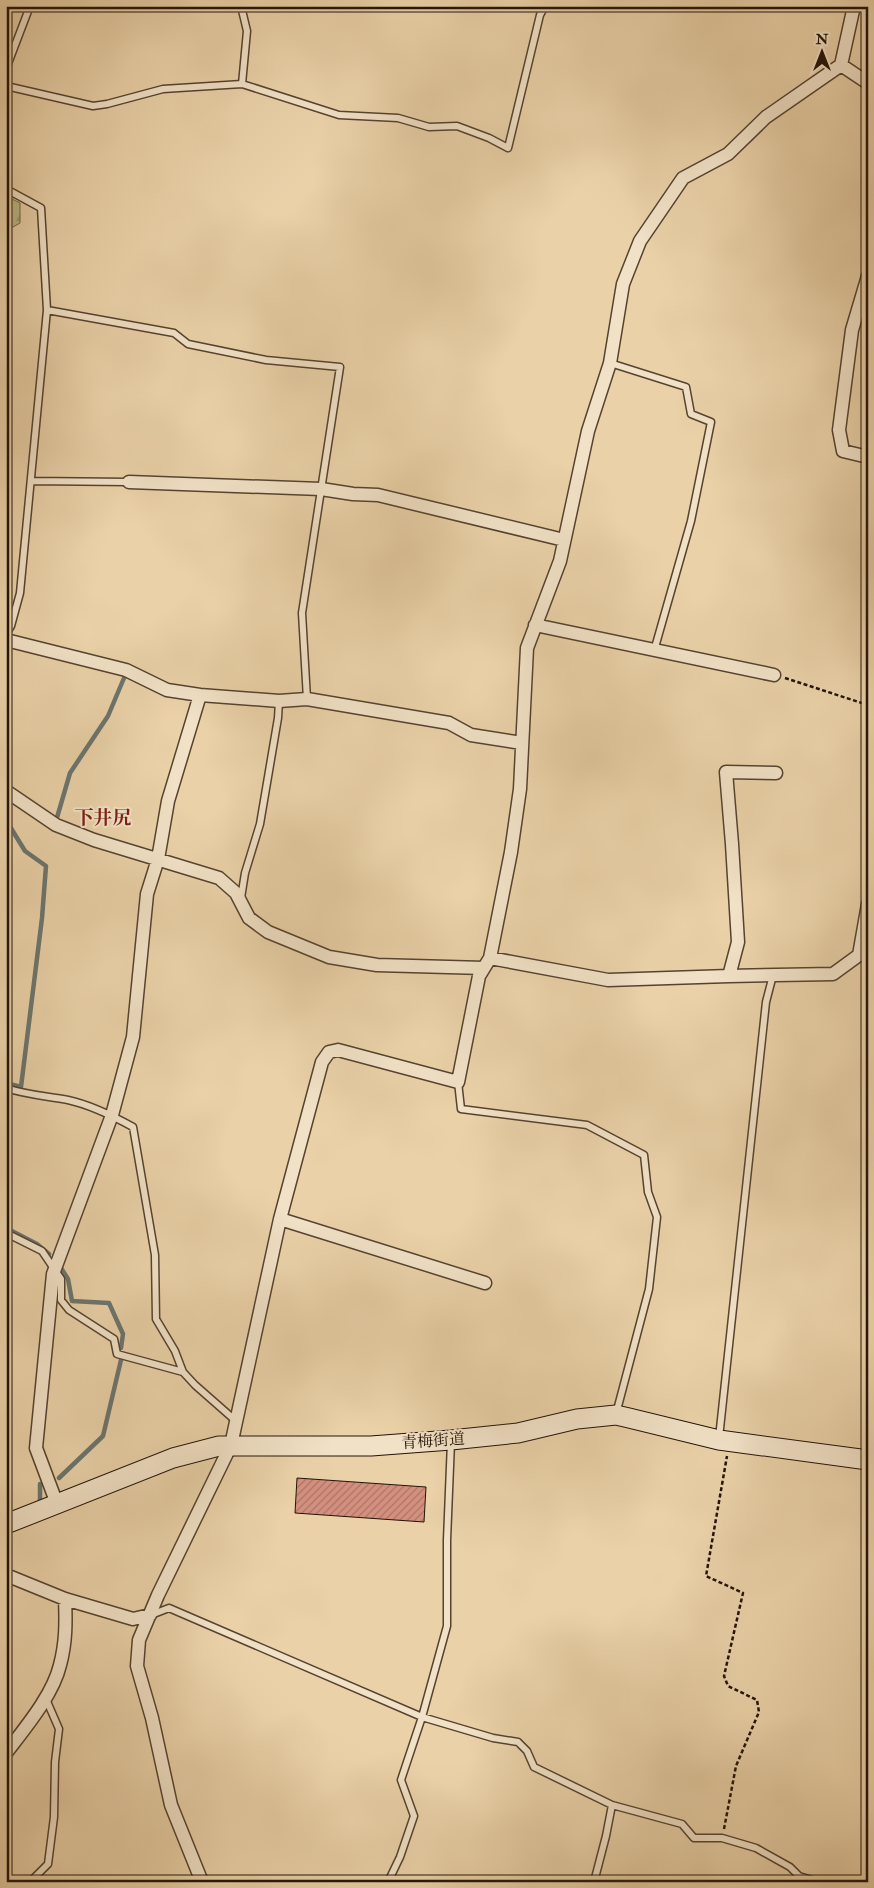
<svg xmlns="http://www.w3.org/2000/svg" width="874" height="1888" viewBox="0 0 874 1888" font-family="'IM FELL Double Pica','Noto Serif JP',serif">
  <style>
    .forest { fill: url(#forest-firs); stroke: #6e6746 }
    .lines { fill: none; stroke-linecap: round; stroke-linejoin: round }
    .stream { stroke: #6b756e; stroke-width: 4.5 }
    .building { fill: url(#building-hatch); stroke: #231408 }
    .service-casing { stroke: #554330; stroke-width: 9 }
    .minor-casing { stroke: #554330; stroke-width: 15 }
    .secondary-casing { stroke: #231408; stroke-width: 21 }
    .path { stroke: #231408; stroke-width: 2.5; stroke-dasharray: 4 2.5; stroke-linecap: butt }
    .service { stroke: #f1e1c6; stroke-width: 6 }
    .minor { stroke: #f1e1c6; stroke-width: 12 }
    .secondary { stroke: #f1e1c6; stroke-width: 19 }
    .labels { text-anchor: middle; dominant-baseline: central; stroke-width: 4; stroke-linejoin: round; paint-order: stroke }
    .street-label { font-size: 16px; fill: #231408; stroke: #f1e1c6 }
    .quarter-label { font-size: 19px; font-weight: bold; fill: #7a1f14; stroke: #f1e1c6 }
  </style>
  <defs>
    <pattern id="forest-firs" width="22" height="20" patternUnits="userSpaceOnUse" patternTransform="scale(1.25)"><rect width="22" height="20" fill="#baba85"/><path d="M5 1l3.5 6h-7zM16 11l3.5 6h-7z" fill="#a09f71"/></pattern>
    <pattern id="building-hatch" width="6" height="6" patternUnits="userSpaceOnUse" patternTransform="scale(1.25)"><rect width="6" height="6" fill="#d4907f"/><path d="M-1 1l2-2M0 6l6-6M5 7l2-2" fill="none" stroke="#ac7466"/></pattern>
  </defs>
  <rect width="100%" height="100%" fill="#ead1a8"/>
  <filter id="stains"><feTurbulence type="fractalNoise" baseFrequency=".004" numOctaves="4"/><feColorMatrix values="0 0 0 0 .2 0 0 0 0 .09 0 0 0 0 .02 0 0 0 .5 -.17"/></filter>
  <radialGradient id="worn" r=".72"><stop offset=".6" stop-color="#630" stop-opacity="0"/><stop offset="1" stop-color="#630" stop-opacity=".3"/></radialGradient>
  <!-- forest -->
  <path class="forest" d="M6,196L20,203V223L6,231Z"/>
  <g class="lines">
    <!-- stream -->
    <path class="stream" d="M6,820L25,851L46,866L42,918L21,1087L6,1083
      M56,821L70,773L108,716L124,678
      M6,1228L37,1244L49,1254
      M61,1268L68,1279L72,1301L109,1303L123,1334L121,1348
      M59,1478L103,1436L121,1360
      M40,1502V1484"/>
  </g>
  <!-- building -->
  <path class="building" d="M297,1478L426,1487L424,1522L295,1513Z"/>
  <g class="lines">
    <!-- service casing -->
    <g class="service-casing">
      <path id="service" d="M241,6L247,31L242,84
        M6,69L30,6
        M6,86L93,106L107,104L163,89L242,84L339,115L398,118L429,127L457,126L489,138L508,148L540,15L545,6
        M6,189L41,208L47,310L20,593L11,626L6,634
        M47,310L174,333L188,344L266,360L340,367L302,613L307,699
        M610,363L686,387L691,414L711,422L691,521L654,651
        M31,481L129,482
        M241,898L245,873L260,824L278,718L279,701
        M458,1082L461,1109L587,1125L644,1155L648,1192L657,1217L649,1289L616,1414
        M6,1088C27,1095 47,1096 68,1100C91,1105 113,1116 133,1127L155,1255L156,1319L175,1351L183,1372L195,1385L236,1421
        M6,1233L42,1251L61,1279V1300L69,1310L114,1339L117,1354L183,1372
        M719,1438L766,1002L773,975
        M151,1615L169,1608L422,1717L493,1738L518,1742L527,1751L534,1767L612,1805L682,1824L694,1838H722L756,1848L790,1867L799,1876L819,1882
        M30,1882L48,1864L54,1817L55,1762L59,1729L46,1699
        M388,1882L400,1857L414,1816L401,1780L422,1717L447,1626V1540L451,1442
        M594,1882L606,1836L612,1805"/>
    </g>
    <!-- minor casing -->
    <g class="minor-casing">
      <path id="minor" d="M841,65L868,83
        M868,276L852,330L839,430L843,451L868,457
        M129,482L321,489L353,494L378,495L564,540
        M535,625L774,675
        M6,640L126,670L167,690L200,695L279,701L307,699L449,723L471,735L522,743
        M776,773L726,772L732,844L738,942L729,976L833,974L859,955L868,904
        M6,791L56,825L94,840L219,878L236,893L249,918L268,932L329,957L377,965L484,968
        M490,958L608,980L729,976
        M280,1219L485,1283
        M57,1504L36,1448L53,1274L112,1115L133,1037L147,894L158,859L168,801L200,695
        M6,1575L65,1599L133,1619L150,1615
        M6,1753C25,1728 53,1695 60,1665C66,1643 66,1622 65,1599
        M202,1882L171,1805L152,1718L137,1666L139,1640L158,1595L231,1445L280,1219L322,1062L329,1052L338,1050L458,1082L479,976L490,958L511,852L520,789L527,648L560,561L588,431L610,363L623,284L640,241L683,178L728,154L766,117L841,65L854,6"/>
    </g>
    <!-- secondary casing -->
    <g class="secondary-casing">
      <path id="secondary" d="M6,1524L173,1458L219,1446H371L451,1440L518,1433L577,1419L616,1415L629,1418L719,1440L868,1460"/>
    </g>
    <!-- path -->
    <path class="path" d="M785,678L868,705
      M724,1829L736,1766L759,1712L757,1700L728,1686L724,1676L743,1593L706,1576L727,1456"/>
    <!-- service -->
    <use href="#service" class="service"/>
    <!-- minor -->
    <use href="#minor" class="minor"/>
    <!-- secondary -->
    <use href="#secondary" class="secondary"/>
  </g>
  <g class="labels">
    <!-- street labels -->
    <g class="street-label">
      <text transform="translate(433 1441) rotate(-4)">青梅街道</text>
    </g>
    <!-- quarter labels -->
    <g class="quarter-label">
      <text x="103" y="818">下井尻</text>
    </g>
  </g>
  <!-- margin -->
  <rect width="874" height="1888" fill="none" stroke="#ead1a8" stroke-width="25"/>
  <rect x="8" y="8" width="859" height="1873" fill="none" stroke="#231408" stroke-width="2.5"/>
  <rect x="12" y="12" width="849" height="1863" fill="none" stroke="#231408"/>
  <!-- north arrow -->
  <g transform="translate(822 52)" stroke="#f1e1c6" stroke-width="4" paint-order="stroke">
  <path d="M0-4L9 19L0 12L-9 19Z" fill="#231408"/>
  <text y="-8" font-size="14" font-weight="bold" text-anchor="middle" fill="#231408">N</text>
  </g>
  <rect width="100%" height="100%" filter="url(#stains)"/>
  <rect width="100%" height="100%" fill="url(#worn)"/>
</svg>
